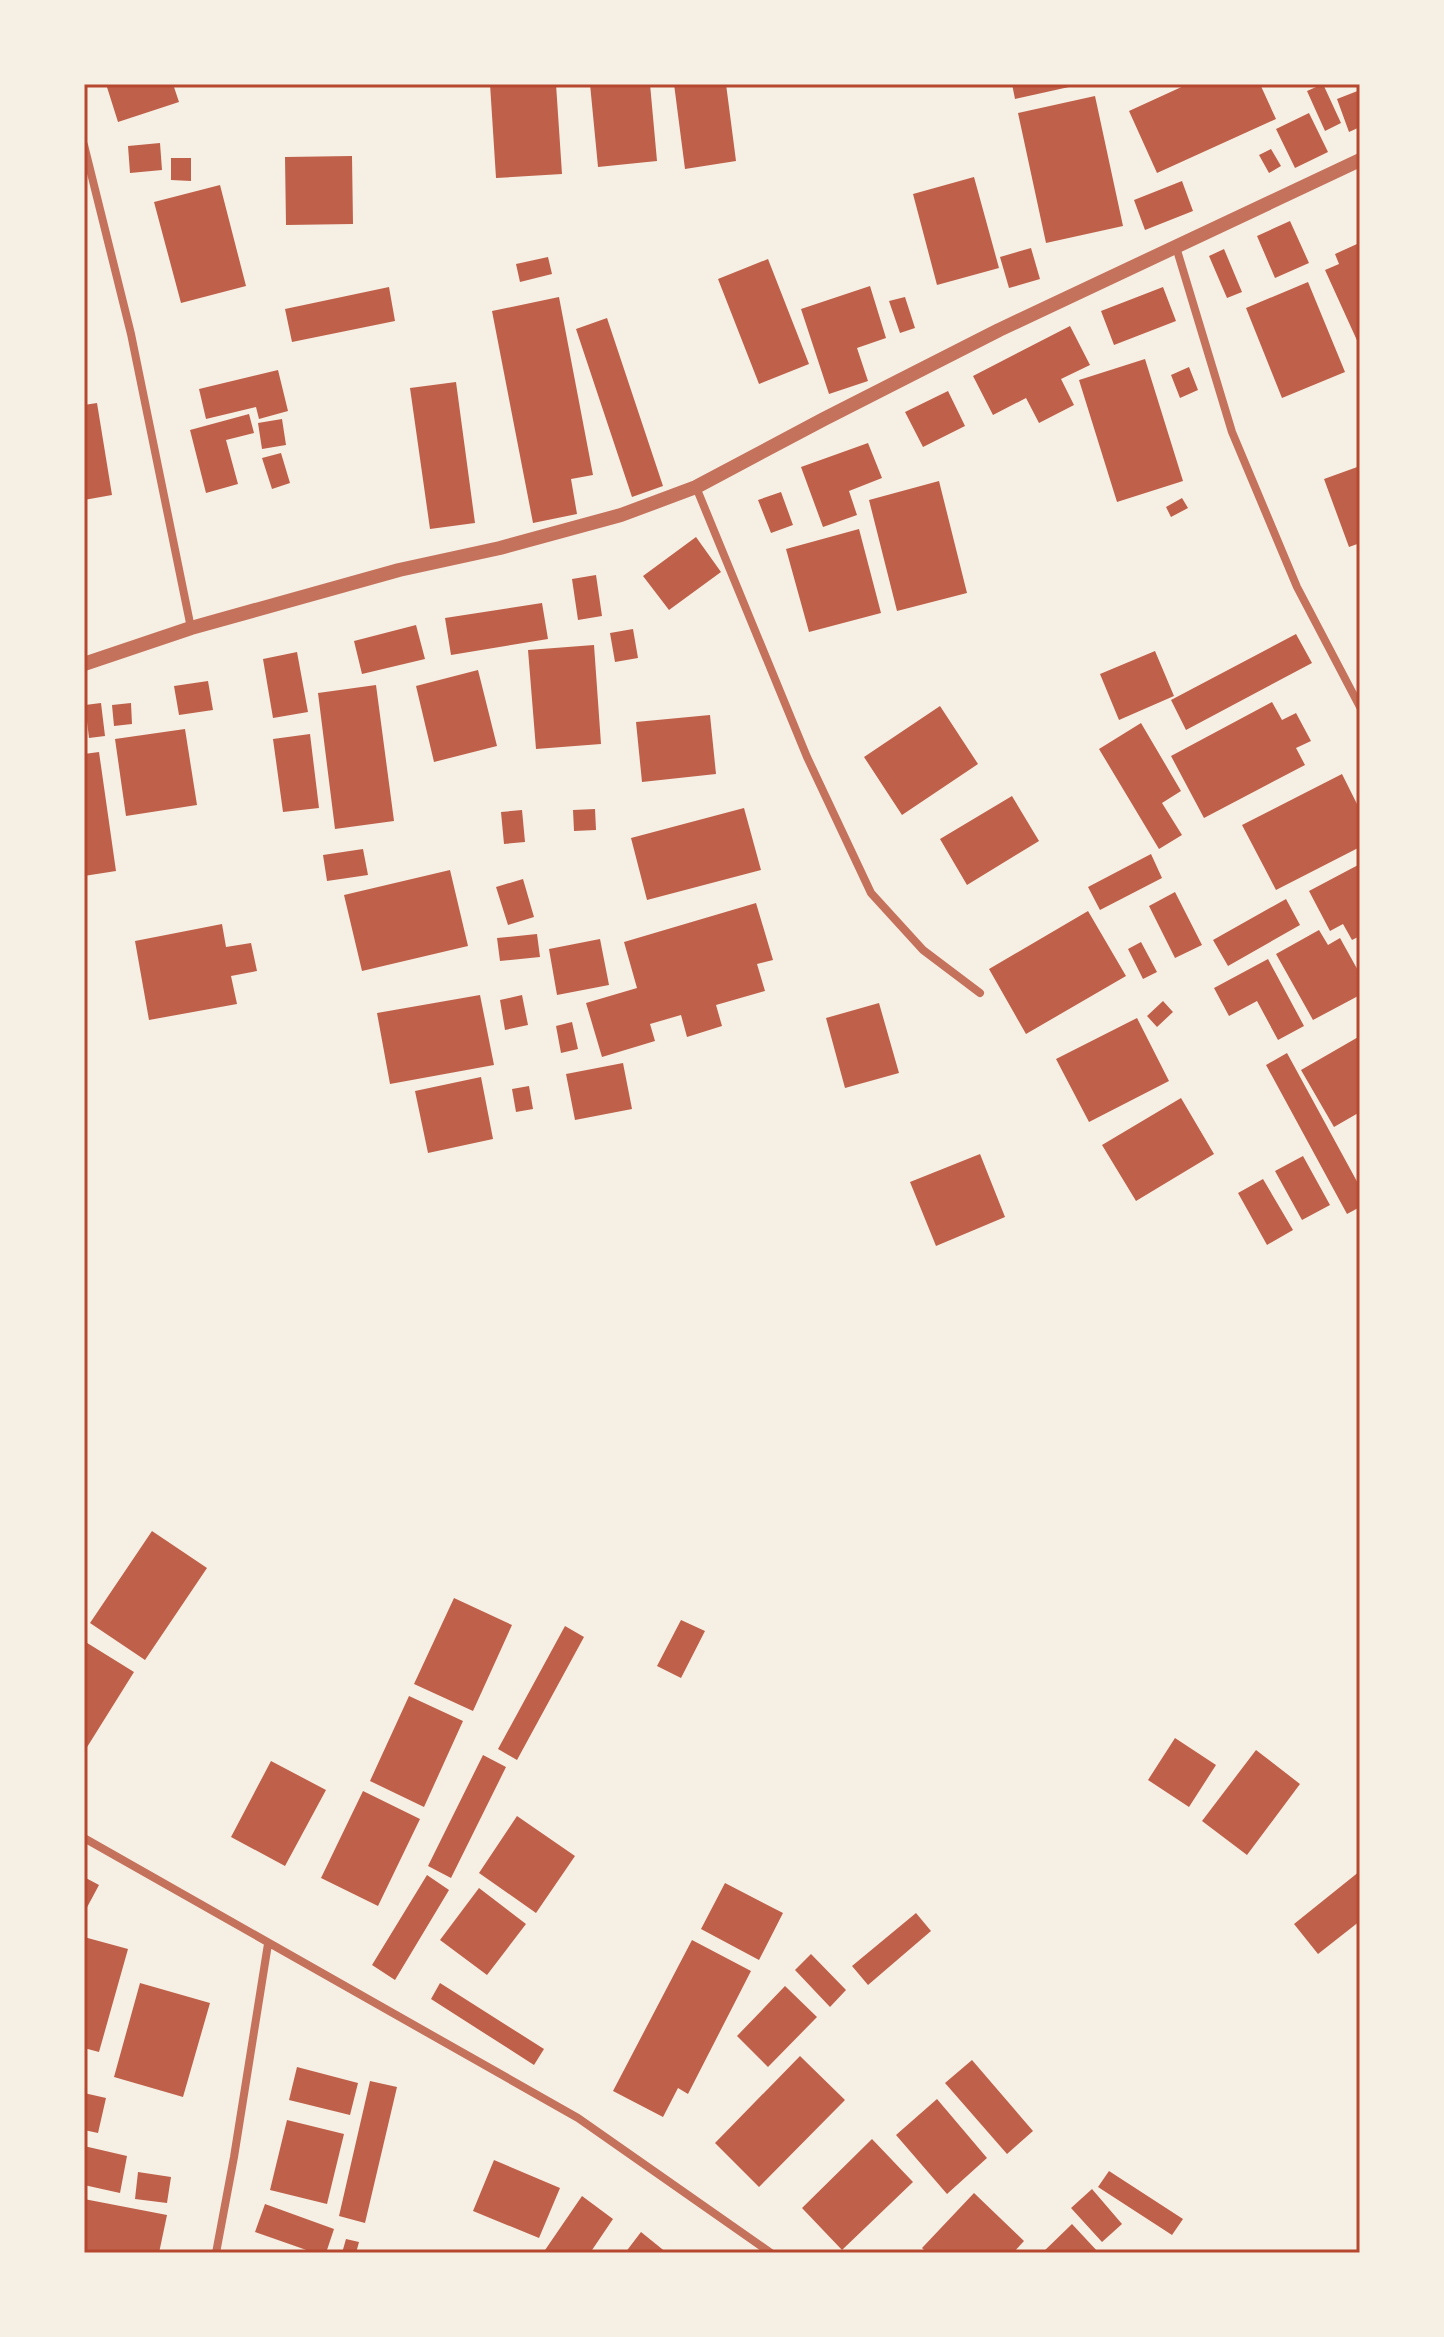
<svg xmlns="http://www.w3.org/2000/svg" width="1444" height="2337" viewBox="0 0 1444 2337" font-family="Ubuntu,sans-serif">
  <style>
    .building { fill: #bf614a }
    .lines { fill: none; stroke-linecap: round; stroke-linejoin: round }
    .minor { stroke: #c5725c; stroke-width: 8 }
    .tertiary { stroke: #c5725c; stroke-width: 14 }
    .neatline { fill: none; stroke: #b5482f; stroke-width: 3 }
  </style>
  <rect width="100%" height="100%" fill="#f6efe4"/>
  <!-- building -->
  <path class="building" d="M106,84H173L179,102L118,122Z
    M490,84H556L562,174L496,178Z
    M590,84H650L657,161L598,167Z
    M674,84H726L736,161L685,169Z
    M1012,84H1078V85L1015,99Z
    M1188,84H1260L1276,119L1157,173L1129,111Z
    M1323,84L1341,123L1325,131L1307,91Z
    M1360,90V127L1349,132L1337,99Z
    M1095,96L1123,226L1046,243L1018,113Z
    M1309,113L1328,152L1295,168L1276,129Z
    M160,143L162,170L130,173L128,146Z
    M1271,149L1281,166L1269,173L1259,155Z
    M352,156L353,224L286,225L285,157Z
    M171,158H191V181L171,180Z
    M974,177L999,268L937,285L913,194Z
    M1182,181L1193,211L1145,230L1134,200Z
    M220,185L246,286L181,303L154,202Z
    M1290,221L1309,263L1275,278L1257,236Z
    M1357,244L1360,251V347L1325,270L1339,264L1335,254Z
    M1031,248L1040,279L1009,288L1000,257Z
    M1224,249L1242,292L1227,298L1209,256Z
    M548,257L552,274L520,282L516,264Z
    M768,259L809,364L759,384L718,279Z
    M1308,282L1345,372L1282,398L1246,308Z
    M870,286L886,338L857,348L868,381L829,394L801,309Z
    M389,287L395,321L292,342L285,309Z
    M1163,287L1176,321L1114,345L1101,311Z
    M559,297L593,475L571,479L577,514L533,523L492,311Z
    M905,297L915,328L900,333L889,301Z
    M607,318L663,486L632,497L576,329Z
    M1070,326L1090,365L1061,379L1074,405L1039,423L1026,398L993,415L973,376Z
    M1145,359L1183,481L1117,502L1079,380Z
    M1189,367L1198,390L1180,398L1171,375Z
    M278,370L288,411L259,419L256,407L206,419L199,389Z
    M456,382L475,523L430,529L410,388Z
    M948,391L965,426L923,447L905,412Z
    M97,403L112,495L84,500V405Z
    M249,414L254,433L226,440L238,484L206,493L190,430Z
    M282,419L286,445L262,449L258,423Z
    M868,443L882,478L849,491L857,515L823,527L801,467Z
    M281,453L290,483L272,489L262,458Z
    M1360,466V543L1349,547L1324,479Z
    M939,481L967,593L897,611L869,500Z
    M781,492L793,525L771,533L758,500Z
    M1182,498L1188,508L1171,517L1166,507Z
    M859,529L881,613L809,632L786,549Z
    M696,537L721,572L669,610L643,576Z
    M596,575L602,616L578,620L572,579Z
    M542,603L548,639L451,655L445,618Z
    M416,625L425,659L362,674L354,641Z
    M633,629L638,658L615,662L610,633Z
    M1296,634L1312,663L1186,730L1171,700Z
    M594,645L601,744L536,749L528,650Z
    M1155,651L1174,696L1119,720L1100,674Z
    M297,652L308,712L273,718L263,659Z
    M478,670L497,746L434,762L416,686Z
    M208,681L213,710L179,715L174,686Z
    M376,685L394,821L335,829L318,693Z
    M1272,702L1282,720L1296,713L1311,741L1296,748L1305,765L1204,818L1171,756Z
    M101,703L105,736L89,738L85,705Z
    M131,703L132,724L114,726L112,705Z
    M940,706L978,764L902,815L864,757Z
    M710,715L716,774L642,782L636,722Z
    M1141,723L1181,791L1162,803L1182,835L1159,849L1099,749Z
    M185,729L197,805L126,816L115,739Z
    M310,734L319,808L283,812L273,739Z
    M99,752L116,871L84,876V754Z
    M1342,774L1360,810V847L1276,890L1242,825Z
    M1012,796L1039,841L967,885L940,839Z
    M744,808L761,870L647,900L631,838Z
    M595,809L596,830L574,831L573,810Z
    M522,810L525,842L504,844L501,812Z
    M363,849L368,875L327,881L323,855Z
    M1151,854L1162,878L1100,910L1088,887Z
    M1360,864V936L1352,940L1343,924L1330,931L1309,891Z
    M450,870L468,946L362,971L344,895Z
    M523,879L534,917L508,925L496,887Z
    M1175,892L1202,945L1175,958L1149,906Z
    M1286,899L1300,925L1228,966L1213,940Z
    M756,903L773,960L757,964L765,991L716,1005L722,1026L687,1037L681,1015L650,1024L655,1041L602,1057L586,1003L637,988L624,942Z
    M1088,911L1126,976L1026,1034L989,969Z
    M222,924L226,947L251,943L257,971L231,976L237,1004L149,1020L135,941Z
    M1319,930L1328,945L1340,938L1360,974V995L1313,1020L1276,954Z
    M537,934L540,957L500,961L497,938Z
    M600,939L609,985L557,995L549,949Z
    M1141,942L1157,972L1143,979L1128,949Z
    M1268,959L1304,1026L1278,1040L1257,1001L1229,1016L1214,988Z
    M480,995L494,1065L390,1084L377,1013Z
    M522,995L528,1025L505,1030L500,1000Z
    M1163,1001L1173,1012L1157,1027L1147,1016Z
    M879,1003L899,1073L845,1088L826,1018Z
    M1137,1018L1169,1081L1089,1122L1056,1059Z
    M572,1022L578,1049L561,1053L556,1026Z
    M1360,1036V1112L1334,1127L1301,1070Z
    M1287,1053L1360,1187V1207L1347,1214L1266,1065Z
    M623,1063L632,1109L575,1120L566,1074Z
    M481,1077L493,1139L428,1153L415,1091Z
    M529,1086L533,1109L516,1112L512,1089Z
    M1181,1098L1214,1154L1136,1201L1102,1145Z
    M980,1154L1005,1217L936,1246L910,1182Z
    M1303,1156L1330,1205L1302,1220L1275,1171Z
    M1263,1179L1293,1230L1267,1245L1238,1193Z
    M152,1531L207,1568L145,1660L90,1623Z
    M454,1598L512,1625L473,1711L414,1684Z
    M681,1620L705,1631L681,1678L657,1666Z
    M565,1626L584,1637L517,1760L498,1749Z
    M84,1641L134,1672L84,1752Z
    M409,1696L463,1721L424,1807L370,1781Z
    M1175,1738L1216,1765L1189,1807L1148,1780Z
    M1256,1750L1300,1784L1247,1855L1202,1821Z
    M483,1755L506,1767L451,1878L428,1866Z
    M271,1761L326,1790L285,1866L231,1837Z
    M363,1791L420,1819L378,1906L321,1878Z
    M517,1816L575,1856L536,1913L479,1873Z
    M1360,1871V1921L1318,1954L1294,1924Z
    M427,1875L449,1890L395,1980L372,1965Z
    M84,1877L99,1885L84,1913Z
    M725,1883L783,1913L759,1960L701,1929Z
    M479,1888L526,1924L487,1975L440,1940Z
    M916,1913L931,1931L868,1985L852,1966Z
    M84,1937L128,1949L99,2052L84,2048Z
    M692,1940L751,1971L688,2094L678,2088L663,2117L613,2091Z
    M811,1954L846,1990L830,2007L795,1970Z
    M140,1983L210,2003L183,2097L114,2077Z
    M440,1983L544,2049L534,2065L431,1999Z
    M785,1986L817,2017L768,2067L737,2036Z
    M800,2056L845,2100L759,2187L715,2143Z
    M972,2060L1033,2131L1007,2154L945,2083Z
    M297,2067L358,2083L350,2115L289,2100Z
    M370,2081L397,2087L365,2223L339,2216Z
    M84,2093L106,2098L98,2133L84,2130Z
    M937,2099L987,2158L947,2194L896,2135Z
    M287,2120L344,2134L327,2204L270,2190Z
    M872,2139L913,2182L842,2250L802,2208Z
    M84,2146L127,2156L120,2193L84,2185Z
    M494,2160L560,2188L539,2238L473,2211Z
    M1109,2171L1183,2219L1172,2235L1098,2187Z
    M138,2172L171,2177L167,2203L135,2199Z
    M1092,2189L1122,2224L1102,2242L1071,2208Z
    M974,2193L1024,2241L1013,2253H927L922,2248Z
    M582,2196L613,2219L590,2253H543Z
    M84,2199L167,2215L159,2253H84Z
    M265,2204L334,2229L326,2253H315L255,2232Z
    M1072,2224L1099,2253H1042Z
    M641,2232L667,2253H625Z
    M346,2239L359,2242L356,2253H342Z"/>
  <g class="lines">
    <!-- minor -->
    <path class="minor" d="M84,145L131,334L191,628
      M1176,247L1232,432L1297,587L1360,707
      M696,487L807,757L871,893L923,950L980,993
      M84,1838L578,2118L771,2253
      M216,2253L234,2157L268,1944"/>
    <!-- tertiary -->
    <path class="tertiary" d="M84,664L191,628L399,570L500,548L621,515L696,487L824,419L999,330L1360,160"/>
  </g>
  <!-- border -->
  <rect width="1444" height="2337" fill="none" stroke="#f6efe4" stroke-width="172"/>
  <rect x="86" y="86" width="1272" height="2165" class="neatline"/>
</svg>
